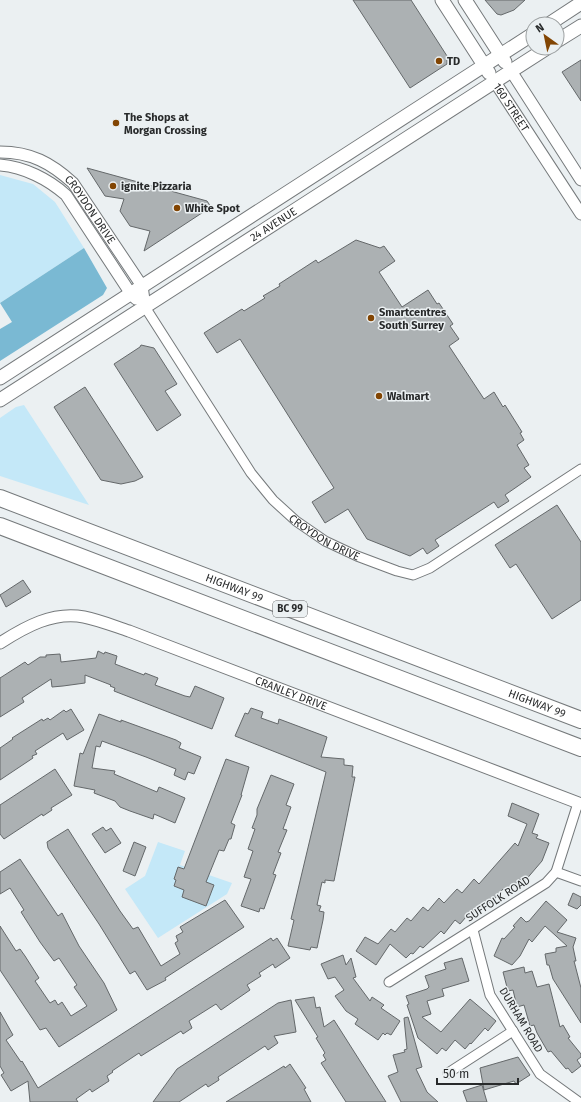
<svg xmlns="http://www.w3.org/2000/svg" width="581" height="1102" viewBox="0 0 581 1102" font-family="'Fira Sans',sans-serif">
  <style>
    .green { fill: #c4e8f8 }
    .forest { fill: #7ab9d3 }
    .building { fill: #acb1b3; stroke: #64686a }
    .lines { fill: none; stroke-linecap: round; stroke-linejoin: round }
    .minor-casing { stroke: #75797b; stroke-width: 11 }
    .tertiary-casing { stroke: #75797b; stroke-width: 13 }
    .secondary-casing { stroke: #75797b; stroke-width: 15 }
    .motorway-casing { stroke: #75797b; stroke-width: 18 }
    .minor { stroke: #fff; stroke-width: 9 }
    .tertiary { stroke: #fff; stroke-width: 11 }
    .secondary { stroke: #fff; stroke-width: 13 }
    .motorway { stroke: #fff; stroke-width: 16 }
    .poi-dot { fill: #824503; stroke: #ebf0f2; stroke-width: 1.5 }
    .labels { text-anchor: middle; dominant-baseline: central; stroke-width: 3; stroke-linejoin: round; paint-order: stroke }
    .shield { fill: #ebf0f2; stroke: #626567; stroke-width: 1 }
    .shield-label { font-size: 10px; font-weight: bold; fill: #282a2b }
    .poi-label { font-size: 11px; font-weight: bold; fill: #282a2b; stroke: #ebf0f2; text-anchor: start }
    .street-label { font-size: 11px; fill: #282a2b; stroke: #ebf0f2 }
  </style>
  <rect width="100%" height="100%" fill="#ebf0f2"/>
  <!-- green -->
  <path class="green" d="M0,175L33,184L55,202L84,248L0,303Z
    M24,405L89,505L0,476V418L16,407Z
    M158,842L185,851L180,865L232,883L227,894L158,938L125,889L145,876Z"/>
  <!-- forest -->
  <path class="forest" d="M84,248L107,288L103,295L0,361V329L12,322L0,303Z"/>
  <!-- building -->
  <path class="building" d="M353,0H411L447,56V64L410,88Z
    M485,0H525L514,10L501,15L497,14Z
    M581,60V101L562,72Z
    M87,168L207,201L211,207L144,251L150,231L130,226L120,211L124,199L105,196Z
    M356,240L380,248L384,246L395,261L379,272L402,307L428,290L437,304L439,303L453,324L450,326L459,339L449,346L484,399L494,392L503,407L505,405L522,432L520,433L524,440L517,445L529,465L524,468L531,477L505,495L509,501L498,508L494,502L435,540L439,546L427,554L423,548L410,556L367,539L348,509L325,523L312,502L334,488L240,339L217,353L204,333L242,309L244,311L265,298L263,296L280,286L279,284L316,260L318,263Z
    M141,345L154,348L177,384L165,391L181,415L157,431L114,364L140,347Z
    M85,387L143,477L135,481L121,484L101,480L54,407Z
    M557,505L581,542V600L552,619L516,564L510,568L495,545Z
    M23,580L31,592L6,607L0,595Z
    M98,651L104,654L105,652L117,656L115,664L144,675L145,673L158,678L155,685L185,696L190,697L195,686L224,698L212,729L114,691L115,688L110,686L111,685L85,675V683L63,686L52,687L51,679L22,698L24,702L0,717V678L25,662L28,665L40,657H46V655L60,654L61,662L96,658Z
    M251,708L263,712L261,718L278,724L279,719L327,737L321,757L344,759V765L353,766L352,777H355L334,881L325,880V883L322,882L317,905L321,906L319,911L324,912L323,920L317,948L311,947L310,950L288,946L294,920L291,919L326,772L235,736L245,713L248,714Z
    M71,709L84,730L67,740L63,733L35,751L37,754L32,756L33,758L0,780V748L13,739L12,738L42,719L43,721L48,718L50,720L64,710L66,712Z
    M99,714L121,722V720L176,740L181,743L179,748L201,757L194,774L188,772L185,780L174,775L176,769L146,757L102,741L100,747L96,746L92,768L115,771L114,774L157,792L159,787L185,798L175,823L154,814L153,819L130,811L120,807L115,801L94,793L95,790L74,786L80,753L83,754Z
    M226,759L249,767L241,795H242L231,823L235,825L231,839H229L224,851L219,850L206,882L214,885L206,906L182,897L184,890L174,886L176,880L174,879L178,867L184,869Z
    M55,769L72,795L51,808L52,810L43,816L42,814L4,839L0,834V805Z
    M271,775L294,784L286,805L291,807L283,829L287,830L278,852L281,853L273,874L276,875L264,909L260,908L259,912L241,906L251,879L244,877L253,851L248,849L255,829L252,828L257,815V809Z
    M512,803L539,814L532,833L538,835L536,838L549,843L542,861L524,882L520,879L507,893L503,889L491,903L487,902L476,913L472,910L460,924L455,920L444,934L441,931L423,948L420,946L413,954L411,953L406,958L390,944L376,965L356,951L365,937L378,944L391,929L395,932L407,918L411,921L423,907L428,911L439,898L444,903L457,889L462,893L474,879L479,884L515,843L518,846L527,824L508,816Z
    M103,827L106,831L111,828L121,843L105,853L92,834Z
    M68,829L120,911L133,929L138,927L161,966L180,954L175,943L178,941L176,936L183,932L180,927L225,900L244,927L165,978L166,980L147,990L135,971L130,974L99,924L48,848L47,842Z
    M134,842L146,847L135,876L123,871Z
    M20,859L58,916L62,913L79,946L104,983L117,1010L59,1047L46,1028L40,1030L0,970V926L16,951L20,949L25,956L39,978L35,981L50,1003L55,1000L58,1005L62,1002L71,1016L87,1006L74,987L77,985L59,958L54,961L40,942L21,912L24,910L10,888L0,894V872Z
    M573,893L581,897V905L577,909L568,905Z
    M546,901L567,920L557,932L576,938L573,947L576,961H574L581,988V1023L553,979L549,965H547L545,954L556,952V948L567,946L545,926L532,942L529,939L520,956L512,965L494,956L502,938L504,939L515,927L513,926L521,917L526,922L529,921Z
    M271,938L273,941L277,938L290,958L275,968L273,964L259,973L261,976L247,985L250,990L221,1010L216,1004L189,1021L192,1028L183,1034L181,1031L141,1056L139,1053L112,1071L113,1072L107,1076L109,1081L92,1092L90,1089L76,1099L78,1102H30L28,1081L11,1091L1,1075L4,1073L0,1066V1012L13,1035L6,1040L21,1062L22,1061L38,1088Z
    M343,955L346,965L351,958L356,977L353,978L370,1001L372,997L384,1005L381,1008L400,1021L391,1035L387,1033L385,1035L383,1033L378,1040L355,1024L358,1019L346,1011L335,996L344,990L335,977L328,979L321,964Z
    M462,958L469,981L442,989L444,996L427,1001L431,1014L422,1017L441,1032L470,999L496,1021L488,1031L485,1028L471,1044L470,1043L465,1049L455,1040L446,1051L442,1048L437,1054L418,1038L407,1005L409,1004L406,996L427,989L429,987L425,976L446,969L444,963Z
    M524,967L525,973L532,971L537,987L549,984L560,1027L563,1025L570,1037L568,1038L581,1054V1057L577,1060L581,1066L572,1073L568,1068L566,1069L551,1051L548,1052L537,1033L534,1025L530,1026L524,1005L517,1007L513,990L508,991L503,972Z
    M314,997L316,1008L320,1007L324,1027L334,1020L386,1102H346L321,1063L326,1060L323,1055L325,1053L316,1038L318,1037L295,1000Z
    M291,1000L296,1032L274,1036L278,1043L268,1050L265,1046L218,1077L219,1080L208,1087L206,1084L179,1102H153L177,1069L278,1003Z
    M408,1017L422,1067L416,1069L427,1092L438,1102H401L388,1076L398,1072L393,1055L405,1052L404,1050L407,1049L404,1018Z
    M518,1057L530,1075L516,1084L514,1081L484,1090L480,1068Z
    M290,1064L306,1088L304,1089L311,1102H226L284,1066L285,1068Z
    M482,1085L487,1102H467L463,1091Z"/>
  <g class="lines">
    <!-- minor casing -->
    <g class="minor-casing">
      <g id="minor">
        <path id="s1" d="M145,307L251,473L273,500L296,521L325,541L357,556L397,571L413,575L430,568L581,469"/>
        <path d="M556,872L581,881"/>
        <path d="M473,930L490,995L540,1074L579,1102"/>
        <path d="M389,982L546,883L556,872L578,803"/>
        <path d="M448,1073L513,1031"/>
      </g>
    </g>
    <!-- tertiary casing -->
    <g class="tertiary-casing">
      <g id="tertiary">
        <path d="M511,71L581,180"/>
        <path id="s2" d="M495,82L581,214"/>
        <path id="s3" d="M0,152C31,152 51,163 73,183L142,286L145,307"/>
        <path d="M0,165C24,167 48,179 66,195L131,294L136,299"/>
        <path id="s4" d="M0,643C25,627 53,611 84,617C99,620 114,626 129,631L581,804"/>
      </g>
    </g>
    <!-- secondary casing -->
    <g class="secondary-casing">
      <g id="secondary">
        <path d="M442,0L489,73"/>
        <path d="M465,0L505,62"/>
        <path d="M549,24L581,3"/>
        <path d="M557,41L581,26"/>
        <path d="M0,378L533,34"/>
        <path id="s5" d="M0,400L547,48"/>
      </g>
    </g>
    <!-- motorway casing -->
    <g class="motorway-casing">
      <g id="motorway">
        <path id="s6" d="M0,498L581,720"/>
        <path d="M0,526L581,748"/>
      </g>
    </g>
    <!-- minor -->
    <use href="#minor" class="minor"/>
    <!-- tertiary -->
    <use href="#tertiary" class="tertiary"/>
    <!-- secondary -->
    <use href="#secondary" class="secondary"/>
    <!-- motorway -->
    <use href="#motorway" class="motorway"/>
  </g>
  <!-- markers -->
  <g class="poi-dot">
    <circle cx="439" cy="61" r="4"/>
    <circle cx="116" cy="123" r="4"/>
    <circle cx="113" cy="186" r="4"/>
    <circle cx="177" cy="208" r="4"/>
    <circle cx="371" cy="318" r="4"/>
    <circle cx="379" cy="396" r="4"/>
  </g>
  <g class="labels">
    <!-- shield labels -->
    <rect class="shield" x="273" y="601" width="34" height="16" rx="3"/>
    <g class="shield-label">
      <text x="290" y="609">BC 99</text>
    </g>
    <!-- poi labels -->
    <g class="poi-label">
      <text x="447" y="61">TD</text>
      <text x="124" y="117">The Shops at<tspan x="124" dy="13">Morgan Crossing</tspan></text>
      <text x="121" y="186">ignite Pizzaria</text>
      <text x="185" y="208">White Spot</text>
      <text x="379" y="312">Smartcentres<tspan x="379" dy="13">South Surrey</tspan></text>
      <text x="387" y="396">Walmart</text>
    </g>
    <!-- street labels -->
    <g class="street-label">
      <text stroke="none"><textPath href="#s2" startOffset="30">160 STREET</textPath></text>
      <text stroke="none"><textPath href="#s3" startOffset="113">CROYDON DRIVE</textPath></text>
      <text stroke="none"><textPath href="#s5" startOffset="325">24 AVENUE</textPath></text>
      <text stroke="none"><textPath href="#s1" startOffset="296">CROYDON DRIVE</textPath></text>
      <text stroke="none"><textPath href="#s6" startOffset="251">HIGHWAY 99</textPath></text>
      <text stroke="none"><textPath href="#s4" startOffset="311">CRANLEY DRIVE</textPath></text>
      <text stroke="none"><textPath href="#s6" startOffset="575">HIGHWAY 99</textPath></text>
      <text transform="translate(498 899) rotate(-33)">SUFFOLK ROAD</text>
      <text transform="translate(521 1020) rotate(59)">DURHAM ROAD</text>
    </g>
  </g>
  <!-- north arrow -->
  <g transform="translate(545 36) rotate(327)"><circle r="19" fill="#ebf0f2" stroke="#9da1a2"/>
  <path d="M0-3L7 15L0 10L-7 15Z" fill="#824503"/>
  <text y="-6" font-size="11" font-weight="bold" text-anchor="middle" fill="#282a2b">N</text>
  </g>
  <!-- scale -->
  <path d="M437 1078v6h81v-6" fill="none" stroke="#282a2b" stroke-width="2"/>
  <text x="443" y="1078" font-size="12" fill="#282a2b" stroke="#ebf0f2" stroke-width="3" paint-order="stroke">50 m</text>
</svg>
